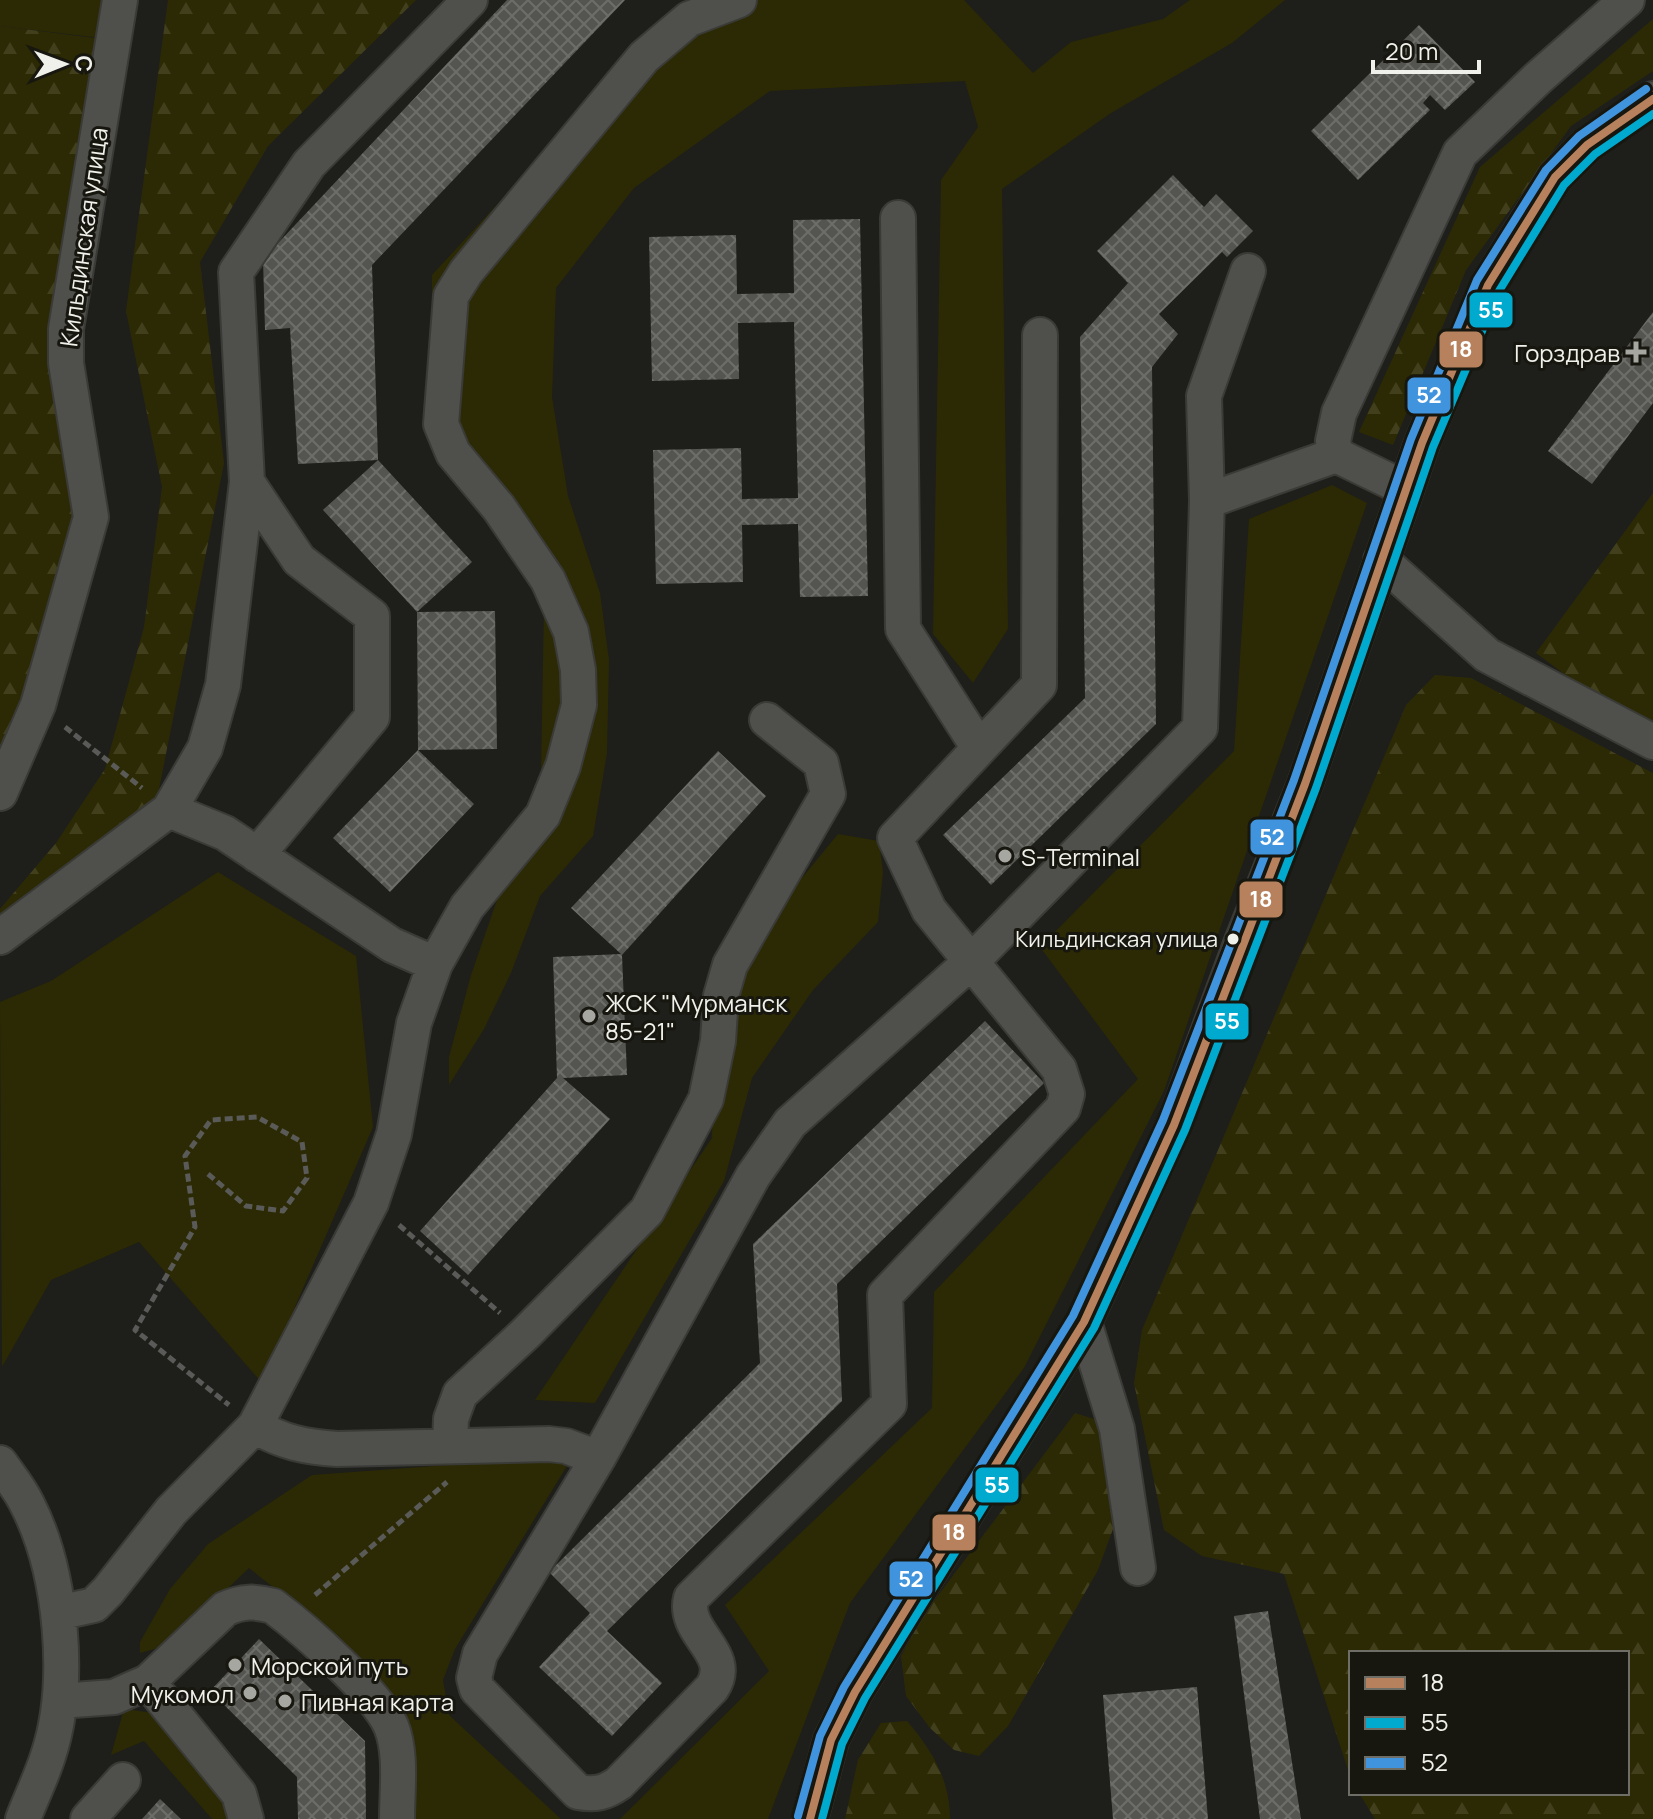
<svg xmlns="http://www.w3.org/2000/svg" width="1653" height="1819" viewBox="0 0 1653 1819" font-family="Manrope,sans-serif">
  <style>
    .green { fill: #2c2a04 }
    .forest { fill: url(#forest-firs) }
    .building { fill: url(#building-cross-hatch) }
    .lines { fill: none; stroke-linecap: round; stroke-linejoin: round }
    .minor-casing { stroke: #3a3a37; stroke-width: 38 }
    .path { stroke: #5a5a58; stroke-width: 5; stroke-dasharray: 8 4; stroke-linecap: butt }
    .minor { stroke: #4f4f4c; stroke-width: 34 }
    .bus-1-casing { stroke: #17170f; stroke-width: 14 }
    .bus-2-casing { stroke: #17170f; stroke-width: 14 }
    .bus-3-casing { stroke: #17170f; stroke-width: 14 }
    .bus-1 { stroke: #b6815c; stroke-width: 8 }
    .bus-2 { stroke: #00a9ce; stroke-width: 8 }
    .bus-3 { stroke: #4094de; stroke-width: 8 }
    .poi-dot { fill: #a7a7a2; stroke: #17170f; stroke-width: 3 }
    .bus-dot { fill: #f1f1ec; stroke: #17170f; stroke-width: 3 }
    .labels { text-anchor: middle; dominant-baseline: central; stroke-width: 6; stroke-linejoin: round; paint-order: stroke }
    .bus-label { font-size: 22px; fill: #f1f1ec; stroke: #17170f; text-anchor: end }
    .street-label { font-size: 24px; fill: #f1f1ec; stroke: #17170f }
    .poi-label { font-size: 24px; fill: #f1f1ec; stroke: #17170f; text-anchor: start }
    .line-badge { stroke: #17170f; stroke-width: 3 }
    .badge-label { font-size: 22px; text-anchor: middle; font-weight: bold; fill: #fff }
  </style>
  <defs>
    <pattern id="forest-firs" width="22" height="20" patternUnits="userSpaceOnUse" patternTransform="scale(2)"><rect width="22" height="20" fill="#2c2a04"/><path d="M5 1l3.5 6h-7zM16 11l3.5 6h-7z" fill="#413f1c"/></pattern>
    <pattern id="building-cross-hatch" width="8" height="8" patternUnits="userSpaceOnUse" patternTransform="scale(2)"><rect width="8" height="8" fill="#545450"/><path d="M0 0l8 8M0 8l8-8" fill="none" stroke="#6d6d69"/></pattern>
  </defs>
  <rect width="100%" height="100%" fill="#1e1e1a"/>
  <!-- green -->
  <path class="green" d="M0,0H128L118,40L0,26Z
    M686,0H964L1033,73L1071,42L1163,19L1190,0H1285L1232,43L1111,113L1002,189L1008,629L973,683L933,634L941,180L978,127L965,81L770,91L634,188L556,288L552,397L568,496L600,593L609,660L607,753L593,836L540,896L511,973L484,1029L449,1085V1057L471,975L541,773L545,549L432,418V275Z
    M1332,485L1367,503L1164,1091L1024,1368L850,1603L768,1819H620L769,1671L725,1605L932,1408L934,1292L1138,1079L1040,947L1234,751L1249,519Z
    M838,834L879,841L883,872L878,922L813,990L752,1078L724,1181L595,1403L535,1400L712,1138L715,984Z
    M218,872L356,956L373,1127L262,1383L139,1242L51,1280L2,1367L0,1002L51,981Z
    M573,1456L455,1649L443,1680L449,1715L561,1819H412C411,1793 416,1758 410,1733C394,1676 295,1605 249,1568L169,1645L140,1653V1642L170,1589L208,1544L312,1475Z
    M124,1709L169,1715L234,1819H212L144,1741L111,1755Z"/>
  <!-- forest -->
  <path class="forest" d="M168,0H416L268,146L200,262L224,463L152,824L0,926V909L56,843L105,769L144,627L162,487L126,311Z
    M1653,19V71L1571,126L1466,270L1393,445L1359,432L1480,167Z
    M0,26L118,41L68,300L99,492L71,631L37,754L0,807Z
    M1653,493V721L1587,691L1536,653Z
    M1435,675L1471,678L1653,773V1819H1375L1359,1793H1627V1653H1351V1779L1284,1574L1202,1556L1164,1530L1134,1383L1142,1330L1406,705Z
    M1075,1413L1097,1420L1110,1455L1116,1521L1098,1570L1008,1726L979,1756L954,1750L930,1728L906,1696L901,1656L922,1617Z
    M907,1721C932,1750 950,1780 950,1819H845L858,1760L881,1723Z"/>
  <!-- building -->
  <path class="building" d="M507,0H625L372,265L378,460L298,464L290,328L265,330L263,259Z
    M1419,25L1475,82L1445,110L1430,95L1423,103L1430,110L1358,180L1311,131Z
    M1173,175L1204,207L1216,194L1253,231L1227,257L1222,252L1159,314L1178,334L1152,367L1156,724L991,885L943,835L1085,698L1080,337L1128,283L1097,251Z
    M860,219L868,596L800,597L798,524L742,525L743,582L656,584L653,450L741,448L742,499L798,498L794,322L738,323L739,379L652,381L649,237L736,235L737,294L794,293L793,220Z
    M1653,312V403L1592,484L1548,451Z
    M378,460L472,562L417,612L495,611L497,749L418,750L417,612L323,510Z
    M418,750L474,804L390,892L333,838Z
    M718,751L766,796L622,955L627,1075L563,1078L610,1119L468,1275L420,1231L557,1078L553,957L621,954L571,908Z
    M985,1021L1044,1083L837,1284L842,1401L607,1631L662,1683L612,1736L539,1667L590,1613L549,1572L760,1363L753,1244Z
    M1268,1611L1301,1819H1260L1234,1616Z
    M259,1639L365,1741L366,1819H298L297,1777L210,1691Z
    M1197,1687L1208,1819H1113L1103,1695Z
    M160,1799L181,1819H142Z"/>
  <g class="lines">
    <!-- minor casing -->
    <g class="minor-casing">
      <path id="minor" d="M898,218L903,629L979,748
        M1040,335L1039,685L895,838L929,910L1059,1069L1067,1094L1063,1108L885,1295L889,1404L691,1598C682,1634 735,1653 712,1688L619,1783C605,1793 595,1795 578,1792L477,1689L474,1678L480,1654L598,1458L753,1176L790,1123L973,960L1200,728L1207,501L1336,455
        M247,482L299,560L372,616V717L257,855
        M1406,489L1336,455L1333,441L1339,413L1460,153L1538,78L1627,0
        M1207,501L1204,396L1248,271
        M1381,560L1487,655L1653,742
        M0,793L38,705L91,517L66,363V329L120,0
        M169,810L225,833L392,945L435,964
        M0,937L169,810L205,748L223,685L247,482L236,272L309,164L470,0
        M1084,1322L1117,1429L1138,1568
        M255,1426C281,1442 306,1447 337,1449L549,1444L566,1446L598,1458
        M450,1445L451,1419L460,1394L525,1334L647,1211L706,1099L718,1041L721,996L730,965L828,794L821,763L767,720
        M0,1463C9,1476 20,1489 27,1504C62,1572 72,1684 48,1756C41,1778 31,1798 23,1819
        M58,1613L94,1605L108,1591L171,1511L255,1426L371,1203L394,1134L414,1023L435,964L467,907L543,815L563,766L579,705L578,670L571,632L548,580L499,508L453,453L441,424L451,296L466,272L644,57L689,19L739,0
        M148,1682L225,1609C242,1601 255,1601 273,1606C304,1629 376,1692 391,1726C402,1753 397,1790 397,1819
        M60,1701L114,1697L148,1682L239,1794L246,1819
        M88,1819L123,1780
        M810,1819L831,1740L855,1692L1084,1322L1174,1125L1241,944L1305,784L1422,443L1488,285L1555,177L1587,145L1653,99"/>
    </g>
    <!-- path -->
    <path class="path" d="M65,727L142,788
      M208,1174L246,1206L283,1211L307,1178L302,1142L257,1117L211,1120L185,1156L195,1227L135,1330L229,1405
      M399,1225L500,1313
      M315,1595L447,1482"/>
    <!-- minor -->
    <use href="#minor" class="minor"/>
    <!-- bus-1 casing -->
    <g class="bus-1-casing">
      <path id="bus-1" d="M810,1819L831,1740L855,1692L1084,1322L1174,1125L1305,784L1422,443L1488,285L1555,177L1587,145L1653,99"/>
    </g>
    <!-- bus-2 casing -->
    <g class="bus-2-casing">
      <path id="bus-2" d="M822,1819L842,1744L865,1698L1094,1328L1185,1130L1316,788L1433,447L1499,291L1564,185L1595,154L1653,114"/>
    </g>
    <!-- bus-3 casing -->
    <g class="bus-3-casing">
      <path id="bus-3" d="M798,1816L820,1736L844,1687L1073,1316L1163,1120L1294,780L1411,439L1477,280L1546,170L1579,136L1646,89"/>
    </g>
    <!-- bus-1 -->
    <use href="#bus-1" class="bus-1"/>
    <!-- bus-2 -->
    <use href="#bus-2" class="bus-2"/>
    <!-- bus-3 -->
    <use href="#bus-3" class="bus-3"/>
  </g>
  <!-- markers -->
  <g class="poi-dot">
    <path d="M1632 340h8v8h8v8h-8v8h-8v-8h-8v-8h8z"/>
    <circle cx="1005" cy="856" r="8"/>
    <circle cx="589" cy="1016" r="8"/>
    <circle cx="235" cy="1665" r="8"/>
    <circle cx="250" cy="1693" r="8"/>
    <circle cx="285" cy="1701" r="8"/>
  </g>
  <circle class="bus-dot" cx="1233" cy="939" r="7"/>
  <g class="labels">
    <!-- bus labels -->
    <g class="bus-label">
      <text x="1218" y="939">Кильдинская улица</text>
    </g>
    <!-- street labels -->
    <g class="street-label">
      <text transform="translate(83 237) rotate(-82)">Кильдинская улица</text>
    </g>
    <!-- poi labels -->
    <g class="poi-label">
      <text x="1620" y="352" text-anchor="end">Горздрав</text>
      <text x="1021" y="856">S-Terminal</text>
      <text x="605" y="1002">ЖСК "Мурманск<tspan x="605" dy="28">85-21"</tspan></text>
      <text x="251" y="1665">Морской путь</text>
      <text x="234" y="1693" text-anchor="end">Мукомол</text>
      <text x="301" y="1701">Пивная карта</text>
    </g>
  </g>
  <g class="line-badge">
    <rect x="1468" y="291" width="46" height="38" rx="8" fill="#00a9ce"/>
    <rect x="1438" y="330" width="46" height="39" rx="8" fill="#b6815c"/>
    <rect x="1406" y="376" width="46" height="39" rx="8" fill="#4094de"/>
    <rect x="1249" y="818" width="46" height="38" rx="8" fill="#4094de"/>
    <rect x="1238" y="880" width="46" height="39" rx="8" fill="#b6815c"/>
    <rect x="1204" y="1002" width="46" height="39" rx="8" fill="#00a9ce"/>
    <rect x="974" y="1466" width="46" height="38" rx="8" fill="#00a9ce"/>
    <rect x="931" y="1513" width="46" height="39" rx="8" fill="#b6815c"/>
    <rect x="888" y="1560" width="46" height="38" rx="8" fill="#4094de"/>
  </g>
  <g class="badge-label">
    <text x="1491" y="318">55</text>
    <text x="1461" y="357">18</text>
    <text x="1429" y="403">52</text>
    <text x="1272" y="845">52</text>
    <text x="1261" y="907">18</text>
    <text x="1227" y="1029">55</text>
    <text x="997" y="1493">55</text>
    <text x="954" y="1540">18</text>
    <text x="911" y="1587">52</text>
  </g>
  <!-- legend -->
  <rect x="1349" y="1651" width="280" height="144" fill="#17170f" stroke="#6e6e67" stroke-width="2"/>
  <rect x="1365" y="1677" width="40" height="12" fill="#b6815c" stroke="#6e6e67" stroke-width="2"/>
  <text x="1421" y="1691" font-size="24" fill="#f1f1ec">18</text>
  <rect x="1365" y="1717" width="40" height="12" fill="#00a9ce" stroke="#6e6e67" stroke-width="2"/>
  <text x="1421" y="1731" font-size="24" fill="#f1f1ec">55</text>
  <rect x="1365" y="1757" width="40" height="12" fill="#4094de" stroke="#6e6e67" stroke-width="2"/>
  <text x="1421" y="1771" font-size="24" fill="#f1f1ec">52</text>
  <!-- north arrow -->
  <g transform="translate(64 64) rotate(89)" stroke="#17170f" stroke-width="6" paint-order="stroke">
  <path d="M0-6L14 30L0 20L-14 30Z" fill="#f1f1ec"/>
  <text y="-12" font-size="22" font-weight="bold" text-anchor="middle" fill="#f1f1ec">С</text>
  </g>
  <!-- scale -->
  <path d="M1373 60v12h106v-12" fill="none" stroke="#f1f1ec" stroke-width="4"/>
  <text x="1385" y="60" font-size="24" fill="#f1f1ec" stroke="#17170f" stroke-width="6" paint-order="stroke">20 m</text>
</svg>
